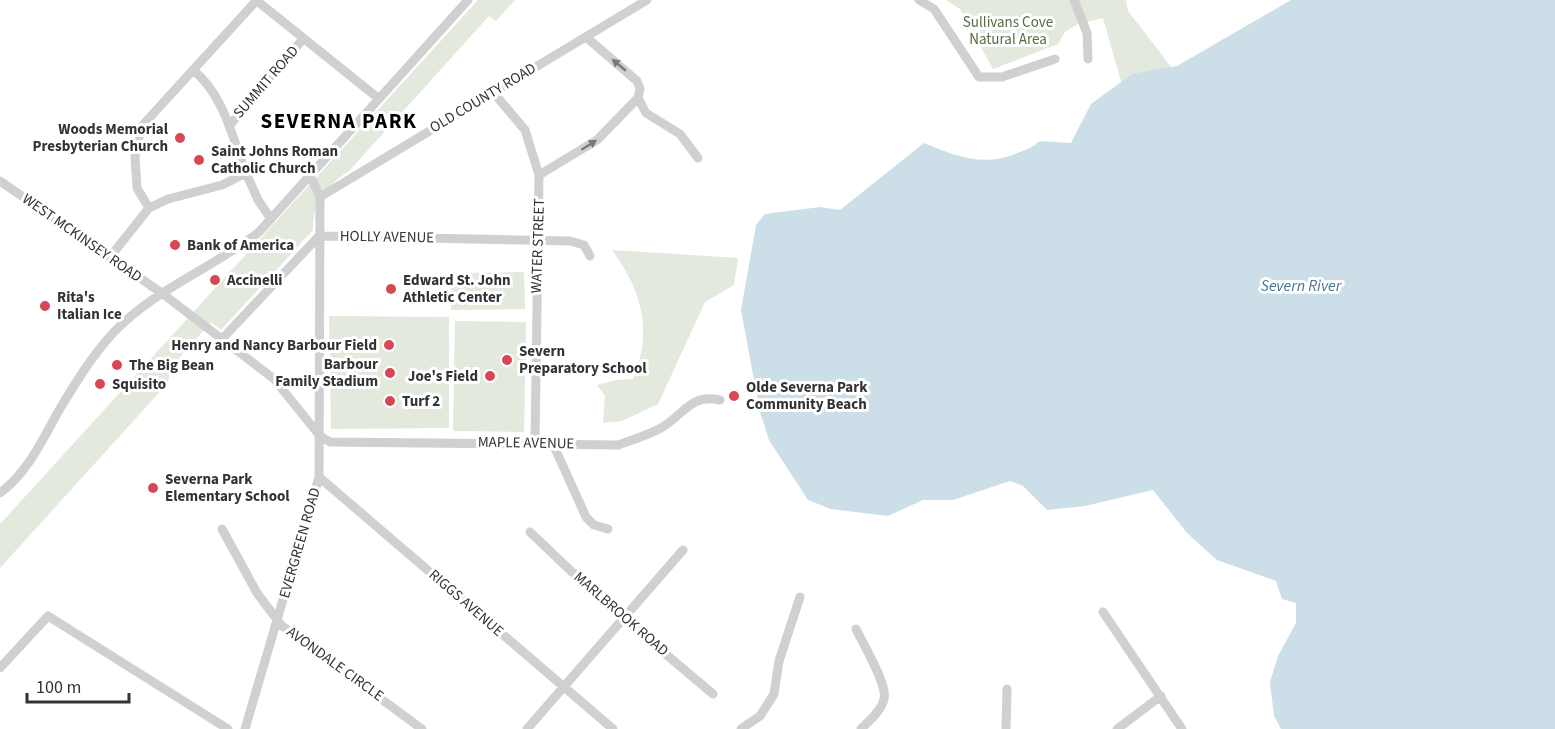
<svg xmlns="http://www.w3.org/2000/svg" width="1555" height="729" viewBox="0 0 1555 729" font-family="'Source Sans 3',sans-serif">
  <style>
    .green { fill: #e3e9dd }
    .water { fill: #ccdee7 }
    .lines { fill: none; stroke-linecap: round; stroke-linejoin: round }
    .minor { stroke: #d0d0d0; stroke-width: 9 }
    .oneway { fill: #7a7a7a }
    .poi-dot { fill: #d74854; stroke: #fff; stroke-width: 2 }
    .labels { text-anchor: middle; dominant-baseline: central; stroke-width: 6; stroke-linejoin: round; paint-order: stroke }
    .park-label { font-size: 15px; fill: #576c43; stroke: #fff }
    .street-label { font-size: 15px; fill: #333; stroke: #fff }
    .poi-label { font-size: 15px; font-weight: bold; fill: #333; stroke: #fff; text-anchor: start }
    .water-label { font-size: 16px; font-style: italic; fill: #47748f; stroke: #fff }
    .district-label { font-size: 21px; font-weight: bold; letter-spacing: 1.5px; fill: #000; stroke: #fff }
  </style>
  <rect width="100%" height="100%" fill="#fff"/>
  <!-- green -->
  <path class="green" d="M478,0H515L496,21L489,16L350,170C326,187 313,199 313,230L221,330L211,322L172,366L167,384L0,568V524Z
    M946,0H1126L1128,11L1172,68L1122,85L1103,18L1078,24L1065,32L1058,44L993,69L960,9Z
    M612,250L738,258L734,285L705,302L658,404L622,421L603,423L605,396L597,385L616,380L633,379C653,330 642,291 612,250Z
    M524,272L525,309L451,310V273Z
    M329,316L449,317V428L331,429Z
    M455,321L526,322L524,432L453,431Z"/>
  <!-- water -->
  <path class="water" d="M1291,0H1555V729H1281L1274,716L1270,682L1278,656L1296,623V603L1282,599L1276,581L1217,560L1187,533L1153,490L1085,506L1047,510L1023,486L1010,481L953,500H923L888,516L831,509L808,500L769,440L760,412L741,310L756,225L765,214L820,207L840,210L924,143C956,156 982,167 1015,154C1025,150 1032,148 1040,141L1071,143L1091,104L1132,74L1177,66Z"/>
  <g class="lines">
    <!-- minor -->
    <path class="minor" d="M256,0L378,98
      M919,0L934,9L979,77H1002L1055,59
      M1074,0L1087,33L1088,59
      M193,70L257,0
      M493,92L525,130L539,175L535,442
      M638,98L646,113L680,134L698,158
      M229,126L303,39
      M539,175L597,140L638,98L640,89L637,81L586,37
      M0,181L163,294L252,362L274,379L320,436L330,442L618,445C631,440 646,436 659,429C683,417 689,393 720,400
      M320,197L647,0
      M149,208L137,188L135,157L141,127L193,70C224,95 232,137 246,173
      M110,257L149,208L168,199L222,185L246,173L258,200L271,219
      M221,340L319,236L570,241L584,245L590,256
      M553,444L586,517L594,525L608,529
      M319,477L613,729
      M0,493C27,473 42,441 58,412C74,385 91,357 113,333C153,290 213,268 259,232L468,0
      M222,529L257,593L281,625L422,729
      M530,532L572,572L604,596L630,624L713,694
      M1103,612L1182,729
      M856,629C863,644 888,685 884,699C882,710 869,721 861,729
      M0,668L48,616L228,729
      M245,729L319,477L320,197L309,173
      M527,729L683,550
      M741,729L760,716L774,694L779,661L800,597
      M1006,729L1007,689
      M1117,729L1161,696"/>
  </g>
  <!-- one-way arrows -->
  <defs><path id="oneway-solid" d="M-6-.8H1V-3.2L6.5 0L1 3.2V.8H-6Z" transform="scale(1.5)"/></defs>
  <g class="oneway">
    <use href="#oneway-solid" transform="translate(619 65) rotate(-140)"/>
    <use href="#oneway-solid" transform="translate(589 145) rotate(-32)"/>
  </g>
  <!-- markers -->
  <g class="poi-dot">
    <circle cx="180" cy="138" r="6"/>
    <circle cx="199" cy="160" r="6"/>
    <circle cx="175" cy="245" r="6"/>
    <circle cx="215" cy="280" r="6"/>
    <circle cx="391" cy="289" r="6"/>
    <circle cx="45" cy="306" r="6"/>
    <circle cx="389" cy="345" r="6"/>
    <circle cx="507" cy="360" r="6"/>
    <circle cx="117" cy="365" r="6"/>
    <circle cx="390" cy="373" r="6"/>
    <circle cx="490" cy="376" r="6"/>
    <circle cx="100" cy="384" r="6"/>
    <circle cx="734" cy="396" r="6"/>
    <circle cx="390" cy="401" r="6"/>
    <circle cx="153" cy="488" r="6"/>
  </g>
  <g class="labels">
    <!-- park labels -->
    <g class="park-label">
      <text x="1008" y="22">Sullivans Cove<tspan x="1008" dy="17">Natural Area</tspan></text>
    </g>
    <!-- street labels -->
    <g class="street-label">
      <text transform="translate(266 82) rotate(-49)">SUMMIT ROAD</text>
      <text transform="translate(483 98) rotate(-31)">OLD COUNTY ROAD</text>
      <text transform="translate(387 237) rotate(1)">HOLLY AVENUE</text>
      <text transform="translate(82 238) rotate(35)">WEST MCKINSEY ROAD</text>
      <text transform="translate(538 246) rotate(-88)">WATER STREET</text>
      <text transform="translate(526 443) rotate(1)">MAPLE AVENUE</text>
      <text transform="translate(300 543) rotate(-74)">EVERGREEN ROAD</text>
      <text transform="translate(466 603) rotate(41)">RIGGS AVENUE</text>
      <text transform="translate(621 614) rotate(41)">MARLBROOK ROAD</text>
      <text transform="translate(335 664) rotate(36)">AVONDALE CIRCLE</text>
    </g>
    <!-- poi labels -->
    <g class="poi-label">
      <text x="168" y="129" text-anchor="end">Woods Memorial<tspan x="168" dy="17">Presbyterian Church</tspan></text>
      <text x="211" y="151">Saint Johns Roman<tspan x="211" dy="17">Catholic Church</tspan></text>
      <text x="187" y="245">Bank of America</text>
      <text x="227" y="280">Accinelli</text>
      <text x="403" y="280">Edward St. John<tspan x="403" dy="17">Athletic Center</tspan></text>
      <text x="57" y="297">Rita's<tspan x="57" dy="17">Italian Ice</tspan></text>
      <text x="377" y="345" text-anchor="end">Henry and Nancy Barbour Field</text>
      <text x="519" y="351">Severn<tspan x="519" dy="17">Preparatory School</tspan></text>
      <text x="378" y="364" text-anchor="end">Barbour<tspan x="378" dy="17">Family Stadium</tspan></text>
      <text x="129" y="365">The Big Bean</text>
      <text x="478" y="376" text-anchor="end">Joe's Field</text>
      <text x="112" y="384">Squisito</text>
      <text x="746" y="387">Olde Severna Park<tspan x="746" dy="17">Community Beach</tspan></text>
      <text x="402" y="401">Turf 2</text>
      <text x="165" y="479">Severna Park<tspan x="165" dy="17">Elementary School</tspan></text>
    </g>
    <!-- water labels -->
    <g class="water-label">
      <text x="1301" y="286">Severn River</text>
    </g>
    <!-- district labels -->
    <g class="district-label">
      <text x="339" y="121">SEVERNA PARK</text>
    </g>
  </g>
  <!-- scale -->
  <path d="M27 693v9h102v-9" fill="none" stroke="#333333" stroke-width="3"/>
  <text x="36" y="693" font-size="18" fill="#333333" stroke="#ffffff" stroke-width="4.5" paint-order="stroke">100 m</text>
</svg>
